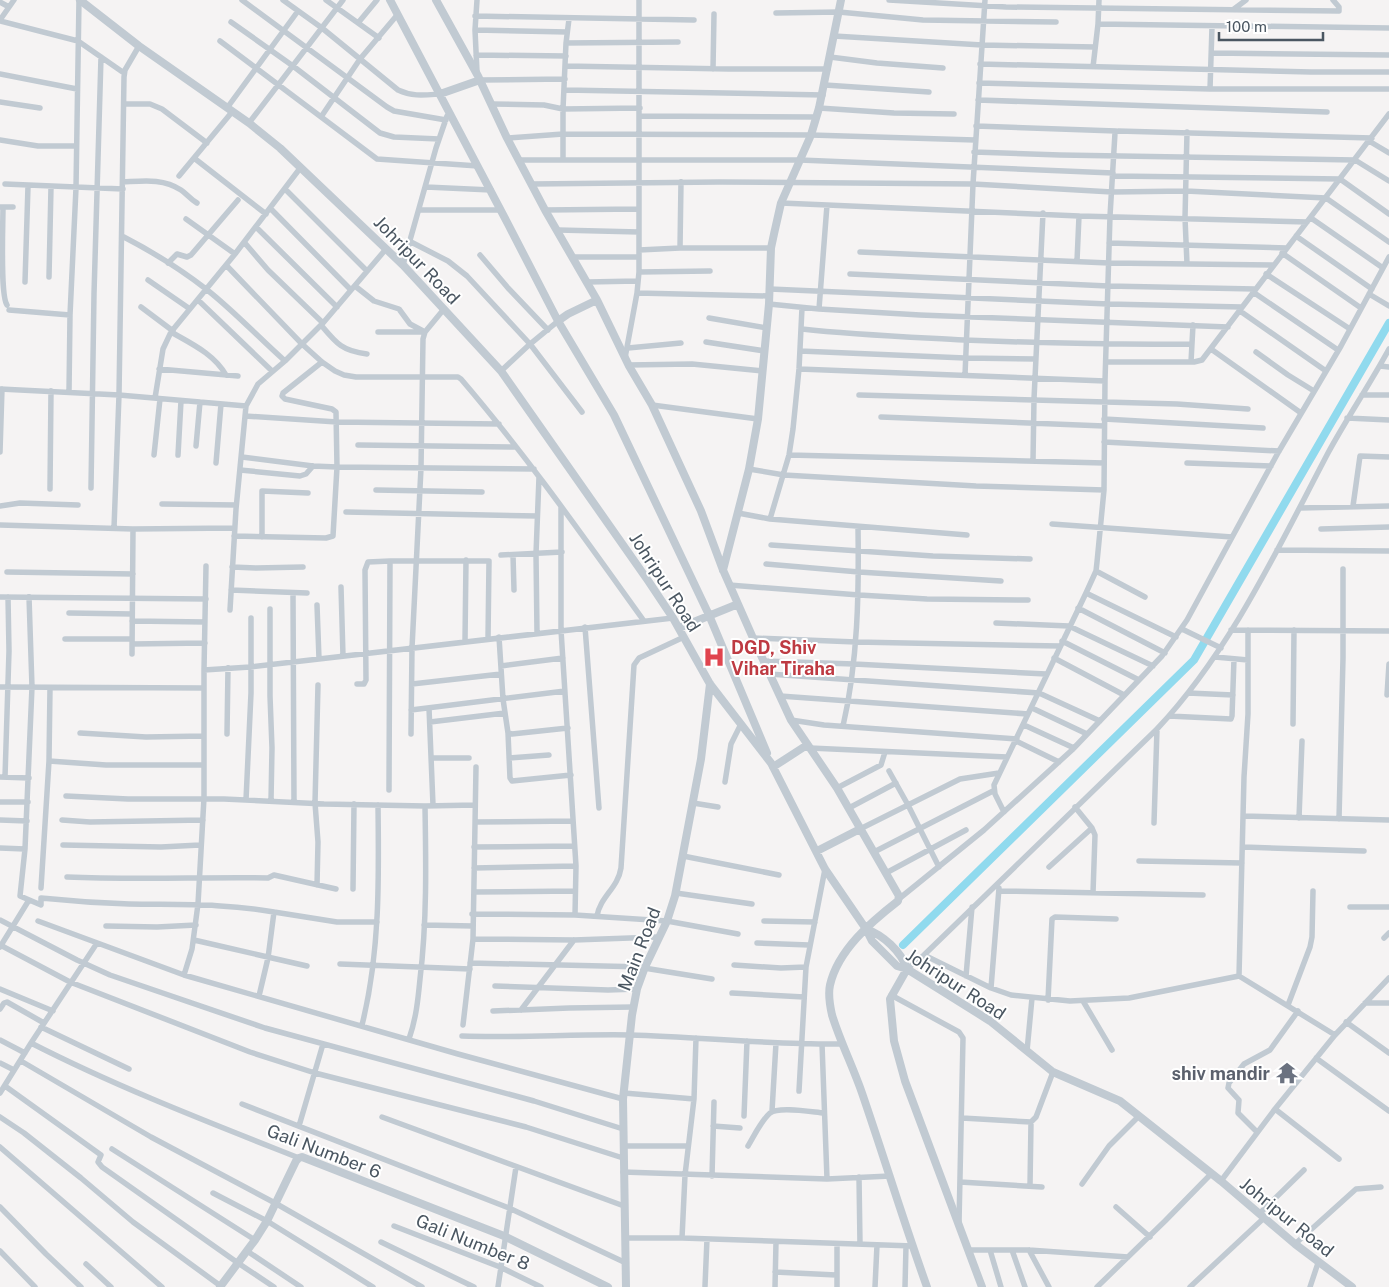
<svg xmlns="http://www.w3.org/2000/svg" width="1389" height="1287" viewBox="0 0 1389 1287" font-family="'Public Sans',sans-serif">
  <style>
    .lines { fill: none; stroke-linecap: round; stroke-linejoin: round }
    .canal { stroke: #90daee; stroke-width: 8 }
    .minor { stroke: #c1cad2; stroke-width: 5.5 }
    .tertiary { stroke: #c1cad2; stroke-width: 8 }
    .labels { text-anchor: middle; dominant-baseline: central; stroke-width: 4; stroke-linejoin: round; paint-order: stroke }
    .street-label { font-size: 18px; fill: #4a5661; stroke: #fff }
    .health-label { font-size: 18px; font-weight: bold; fill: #be3a42; stroke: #fff; text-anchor: start }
    .worship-label { font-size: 18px; font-weight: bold; fill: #5b616d; stroke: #fff; text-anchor: end }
  </style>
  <rect width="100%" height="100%" fill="#f5f3f3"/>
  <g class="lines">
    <!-- canal -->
    <path class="canal" d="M903,945L1194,660L1389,323"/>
    <!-- minor -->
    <path class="minor" d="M242,0L387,107L394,111L446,120
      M283,0L322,28L398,90C413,97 425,95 440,94
      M326,0L379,38
      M477,0L475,30L477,72
      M889,0L1006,7L1339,11V7L1333,0
      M1099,0L1098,24L1389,28
      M0,2L9,7
      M1234,9L1246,0
      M776,13L839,12L923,20L1056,22
      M475,16L694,20
      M0,20L14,0
      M0,21L78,41L124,73
      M231,22L293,66L380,133L394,137L439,139
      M358,23L377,0
      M475,30L567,32
      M834,36L982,45L1095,47
      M220,41L377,159L478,166
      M566,43L678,42
      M1212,53L1389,55
      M476,55L566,56
      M830,57L877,63L943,68
      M980,64L1311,72H1389
      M565,66L729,69H828
      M1093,67L1098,24
      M713,69L714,14
      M0,74L77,89
      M480,80L565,79
      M979,83L1210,89H1389
      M825,85L929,92
      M1210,89L1212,27
      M565,90L823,95
      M978,100L1327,112
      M0,102L40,108
      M124,104H150L162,109L207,143
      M491,104L544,105L563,109L640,108
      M227,108L298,11
      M819,108L894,113L954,114
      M640,116L817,117
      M321,117L360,59L398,14
      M249,123L343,0
      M976,126L1116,131
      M507,138L563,134L811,135L975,140
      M0,140L38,146H76
      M1369,141L1389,153
      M974,152L1060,155L1355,160L1389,181
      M194,158L266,214
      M563,159V109L566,43L569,19
      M519,160H800L1113,173
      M179,176L232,112
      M1113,176L1340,179L1389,214
      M123,182C143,181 163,178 181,190C187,194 190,199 197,203
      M5,184L123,189
      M532,184L719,182L973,184L1112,192L1186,191L1326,198L1389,242
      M426,187L491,190
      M285,189L367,271
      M781,203L1079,216L1307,222
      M0,207H13
      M3,207C3,225 0,295 7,305
      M270,208L351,290
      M419,210H501
      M545,210L639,209
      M1311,218L1383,268
      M186,219L235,254
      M256,227L337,307
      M558,230L639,232
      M122,236C151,251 179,268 206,289C234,311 258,337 285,361
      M1296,236L1372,289
      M244,242L268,270L323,323
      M411,242L448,261L467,276L530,344L582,412
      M1109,243L1287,248
      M680,248H771
      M639,250L680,248L681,182
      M860,252L1109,263L1273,265
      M1282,253L1361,308
      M480,255L508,288L548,330
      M572,257H639
      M1077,261L1079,216
      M168,263L177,254L187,257L191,255L238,200
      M1187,264L1185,218L1187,132
      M226,265L302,344L322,362L335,371L344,375L356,377H458L461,379C527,456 585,539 644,621
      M403,265L436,148L447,116
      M639,272L710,271
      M850,274L1108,286L1255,289
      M1266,274L1350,329
      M49,277L51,187
      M148,280L190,309
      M25,282L28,186
      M587,282L638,281
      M355,286L374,301L399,309L410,324L425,332
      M770,289L1108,304L1242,307
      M1253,292L1338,350
      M637,293L769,296
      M1369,294L1389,306
      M198,300L272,371
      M769,304L819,309L920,315L1228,327
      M141,307L173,331
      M819,309L827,205
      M9,310L70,315
      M1240,311L1326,371
      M709,318L767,328
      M321,325C336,343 342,351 367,354
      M802,329C856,335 910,337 964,340C1040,343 1116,345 1192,344
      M171,332C192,344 214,354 226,375
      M378,332H421
      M706,342L765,351
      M628,348L681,343
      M1211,349L1301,413
      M800,351L965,358L1036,359
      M1256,352L1288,375L1314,391
      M625,358L637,293L639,272V0
      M1106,362H1194L1202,360L1389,114
      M1191,362L1193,325
      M628,365L692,364L763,371
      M1380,366L1389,367
      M159,369L238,376
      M799,369L1105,381
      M501,371L530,344L558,321
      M965,375L973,184L985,0
      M0,389L119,395L246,406
      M69,392L70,315L76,188L79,0
      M859,395L1177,404L1248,409
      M1362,395H1389
      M155,398L163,349L171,332L235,254L301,167
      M652,405L758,419
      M245,416L337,422L499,424
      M881,417L1104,426
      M1347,418L1389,420
      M1104,419L1263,428
      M1104,442L1279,451
      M358,445L516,447
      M196,446L200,402
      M0,452L2,389
      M154,455L160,399
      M178,455L181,401
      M789,455L1104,463
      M242,457L313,466L337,467L534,469
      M1033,461L1034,399L1043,213
      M216,463L221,404
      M1187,463L1271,466
      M749,469L784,475L976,486L1104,490
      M240,470L300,476L306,474L313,466
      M91,488L94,294L101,57
      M50,489L51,391
      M376,490L482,492
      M162,504L236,505
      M0,506L20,503L78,505
      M1353,506L1360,456L1389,457
      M561,507V630L576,866L575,915
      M1300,508L1389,506
      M346,512L537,516
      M738,513L770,519L967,535
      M770,519L789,455L793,429L799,369L802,308
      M1052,524L1232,537
      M0,525L133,529L234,528
      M114,528L119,395L124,77L125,70L139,46
      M1321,529L1389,527
      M234,536L326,538L333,536L337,467L336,412L332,409L285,399L282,396L283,393L322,362
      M262,537V491L308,493
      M771,545L933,556L1030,559
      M1277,550L1389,551
      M501,555L562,552
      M513,555L514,590
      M766,564L859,572L1001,581
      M232,567L256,568L303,567
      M1096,571L1145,597
      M7,572L133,574
      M729,585L859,595L927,599L1028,600
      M341,587L343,656
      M231,590L307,593
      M293,593L294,802
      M1086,593L1176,637
      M0,597L206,599
      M29,597L32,687L25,849L20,896L41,905V898C70,901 99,903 129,904C178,905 225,903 274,912
      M317,605L319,659
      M1078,608L1165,653
      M270,609V696L272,748L271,801
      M230,610L236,509L246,406L258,384L285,361L323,323L386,249
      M69,613L132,614
      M132,621L205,622
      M996,623L1069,626L1153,666
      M585,627L599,808
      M1182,629L1221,648
      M1231,630L1389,631
      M537,633L536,554L539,477
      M499,637L503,699L508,733L512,734L568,728
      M753,638L856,642L1060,646
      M65,639H132
      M465,641L466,560
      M1062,641L1139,680
      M132,644L205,643
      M132,654L133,529
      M1215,657L1248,660
      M1054,658L1124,695
      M764,661L854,664L1046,674
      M501,666L563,658
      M204,670L250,667L319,659L673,618
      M769,674L1039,693L1100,721
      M357,684H364L366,680L365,570L368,562L390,561H489L488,639
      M412,684L501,674
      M0,687L204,688
      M1188,693L1233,695
      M1387,695L1389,664
      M780,696L1028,714
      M429,708L433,805
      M1032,708L1087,734
      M411,710L565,691
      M1169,716L1231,719L1232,716L1234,659
      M791,720L824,725L1017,739
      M430,722L505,713
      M1293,724L1294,630
      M1024,725L1074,748
      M843,726C858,661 859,594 858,527
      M80,733L146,737L204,736
      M508,733L510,778L512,781L571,775
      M227,734L228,668
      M411,734L412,648L421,468L423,339L425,332L444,309
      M1016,741L1059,762
      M810,748L1007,757
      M432,758H469
      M509,758L549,755
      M49,761L106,765H204
      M889,771L908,805L939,867
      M0,777L29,778
      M5,777L9,651L8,597
      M725,782L731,744L741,724
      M837,788L881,765L885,752
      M389,790L390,561
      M66,796L128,799H224L324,804L425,806L475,805
      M246,800L251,693V618
      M0,802H28
      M693,803L718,807
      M1075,807L1092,828L1095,835L1093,893
      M849,808L896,783
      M1004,812L995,794L994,785L1086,593L1096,571L1097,562L1104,490L1105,381L1110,216L1115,133L1118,131L1372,138
      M1243,816L1389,820
      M1299,818L1302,741
      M1339,819L1343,658V569
      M0,820L27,821
      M62,820L90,822L203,820
      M475,822L573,821
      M1154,823L1157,729
      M860,829L960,779L999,773
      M63,845L161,847L200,845
      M474,847L574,846
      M1243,847L1364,851
      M0,848L25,849
      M874,852L993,791
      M683,856L779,875
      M1139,861L1242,863
      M1049,867L1092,828
      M474,868L576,866
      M886,873L966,830
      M67,877C134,880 201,877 268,878L274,875L336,889
      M317,885L318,842L315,803L318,685
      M41,888L49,761L50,688
      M353,889L354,804
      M999,891L1203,895
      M474,892L575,891
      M676,893L752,904
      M900,898L984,830L1072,750L1162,656L1187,620L1279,451L1341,346L1389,257
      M1350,907H1389
      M472,914L575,915L667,921L738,934
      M597,916C600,897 618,888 621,868L634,665L639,658L684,637
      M0,920L77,960L110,975L265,1028L534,1101L623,1129
      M38,921L184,975L458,1054L623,1099
      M764,921L815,922
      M424,925L473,926
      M106,926L157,927L196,925
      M1384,938L1389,933
      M473,939L574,940L658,937
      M194,940L307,966
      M757,943L809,945
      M0,945L70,982L250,1052L315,1073L526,1127L623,1158
      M0,947L29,900
      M924,955L991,988L1011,995L1070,1001L1129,998L1239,976L1335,1035
      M470,963L645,967
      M340,964L470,969
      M734,965L781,968L806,967
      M644,968L712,979
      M907,969L924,955L1157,729C1230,652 1279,546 1328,453C1347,418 1370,384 1389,349
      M184,975L192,949L198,904L204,798V670L206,566
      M966,976L972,907
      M1239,976L1244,777L1248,714V630
      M495,986L608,990L637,989
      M991,988L999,888
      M0,989L53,1011
      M732,993L804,997
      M891,995L959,1032L963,1038L959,1223
      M259,996L268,958L274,912L337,922H377
      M1048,1000L1052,919L1055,917L1116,919
      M1083,1001L1112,1050
      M1365,1003H1389
      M1288,1005L1310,947L1312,937L1313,891
      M0,1009L4,1003L7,1002L44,1023
      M521,1010L574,940
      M493,1011L569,1008L633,1007
      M1346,1022L1389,1053
      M362,1025C380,953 379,878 378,805
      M463,1025L473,939L476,767
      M41,1027L129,1069
      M462,1036C518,1038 574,1034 630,1035C701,1037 772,1045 843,1044
      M409,1039C416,1019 418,1000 420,979C427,922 426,863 425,806
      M0,1040L25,1053
      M31,1043C117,1087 208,1122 299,1158
      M822,1044L827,1179
      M1027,1051L1032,998
      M1316,1058L1389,1111
      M21,1061L151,1137L275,1203L422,1287
      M0,1063L14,1070
      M5,1086L101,1155L98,1162L102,1167L238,1263L274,1287
      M799,1091L806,967L825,869
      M0,1093L31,1043L97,943
      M624,1093L694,1099
      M242,1104L509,1208L626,1263
      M1275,1109L1339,1159
      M772,1111L776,1043
      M744,1116L747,1041
      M0,1117L24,1133L81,1178L133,1222L222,1287
      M382,1117L624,1206
      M962,1118L1031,1122L1036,1117L1053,1072
      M299,1126L323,1044
      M713,1126L740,1128
      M1257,1132L1238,1113L1239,1100L1228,1088L1229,1083L1244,1064L1270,1050L1298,1011
      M623,1146H688
      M748,1146C754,1136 761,1121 770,1113C779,1106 812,1112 824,1113
      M0,1147L162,1287
      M112,1149L255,1240
      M623,1172L827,1179L890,1176
      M712,1176L714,1102
      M859,1177L860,1244
      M1221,1181L1275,1109L1335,1035L1389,978
      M960,1182L1042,1187
      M1082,1184L1109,1146L1139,1116
      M1030,1186L1031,1122
      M213,1193L267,1221L373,1287
      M0,1207L46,1254L81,1287
      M1116,1207L1150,1237
      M1259,1214L1304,1170
      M394,1226L500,1267L541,1287
      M625,1238H682L913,1246
      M682,1238L685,1175L694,1099L696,1038
      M381,1242L474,1287
      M837,1244V1287
      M1295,1244L1356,1189L1381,1187
      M968,1250H1029L1128,1257
      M990,1250L1001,1287
      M1012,1250L1025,1287
      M1029,1250L1049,1287
      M0,1251L35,1287
      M247,1251L301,1287
      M86,1264L111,1287
      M775,1272L836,1275
      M705,1286L707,1239
      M498,1287L516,1167
      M775,1287L776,1242
      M875,1287L877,1245
      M905,1287L906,1246
      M1097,1287L1165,1221L1211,1174
      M1190,1287L1264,1218
      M1310,1287L1318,1263"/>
    <!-- tertiary -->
    <path class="tertiary" d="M80,0L139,46L249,123L280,148L403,265L501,371L649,582L673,618L710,684L771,763L825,869L866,929L872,941L897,966L907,969L990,1021L1053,1072L1120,1101L1221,1181L1295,1244L1352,1287
      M390,0L509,226L558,321L614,415L709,615L767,753
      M436,0L478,76L507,138L545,210L597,300L629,366L652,405L701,511L723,570L753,638L791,720L837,788L899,896L898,901C871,922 838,950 830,985C828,994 830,1006 832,1015C840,1041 853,1067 862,1093C884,1157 904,1223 927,1287
      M440,94L480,80
      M558,321L568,314L597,300
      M723,570L749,469L758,419L769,304L771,248L774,234L781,203L811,135L819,108L841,0
      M679,628L738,604
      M773,767L807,745
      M817,851L860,829
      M866,929C883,935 901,951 907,969L890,999L894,1041L905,1081L982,1287
      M220,1287L255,1240L267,1221L296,1161L299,1158L302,1157L504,1236L608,1287
      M626,1287L623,1099L632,1015L637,989L645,967L667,921L675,896L701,759L710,684"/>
  </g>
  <!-- icons -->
  <defs>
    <g id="hospital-bare" transform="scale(1.725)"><path d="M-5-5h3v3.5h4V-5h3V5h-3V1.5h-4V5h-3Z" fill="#e0444e" stroke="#fff" stroke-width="2.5" paint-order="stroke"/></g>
    <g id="temple-bare" transform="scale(1.725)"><path d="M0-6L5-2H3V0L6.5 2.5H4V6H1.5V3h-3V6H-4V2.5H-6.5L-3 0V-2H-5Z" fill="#6b7280" stroke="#fff" stroke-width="2.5" paint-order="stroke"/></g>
  </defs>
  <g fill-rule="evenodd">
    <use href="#hospital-bare" x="714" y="657"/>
    <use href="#temple-bare" x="1287" y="1073"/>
  </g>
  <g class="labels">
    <!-- street labels -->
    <g class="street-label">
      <text transform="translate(417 260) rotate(46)">Johripur Road</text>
      <text transform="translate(665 582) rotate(57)">Johripur Road</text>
      <text transform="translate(639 949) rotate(-69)">Main Road</text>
      <text transform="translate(956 984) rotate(33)">Johripur Road</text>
      <text transform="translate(324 1151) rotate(21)">Gali Number 6</text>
      <text transform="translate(1287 1217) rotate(39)">Johripur Road</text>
      <text transform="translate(473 1242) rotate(22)">Gali Number 8</text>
    </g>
    <!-- health labels -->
    <g class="health-label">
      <text x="731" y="647">DGD, Shiv<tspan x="731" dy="21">Vihar Tiraha</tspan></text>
    </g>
    <!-- worship labels -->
    <g class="worship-label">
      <text x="1270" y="1073">shiv mandir</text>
    </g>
  </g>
  <!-- scale -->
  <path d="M1219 32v8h104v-8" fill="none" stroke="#4a5661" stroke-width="2.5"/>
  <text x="1226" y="32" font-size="15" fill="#4a5661" stroke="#ffffff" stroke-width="4" paint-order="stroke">100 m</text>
</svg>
